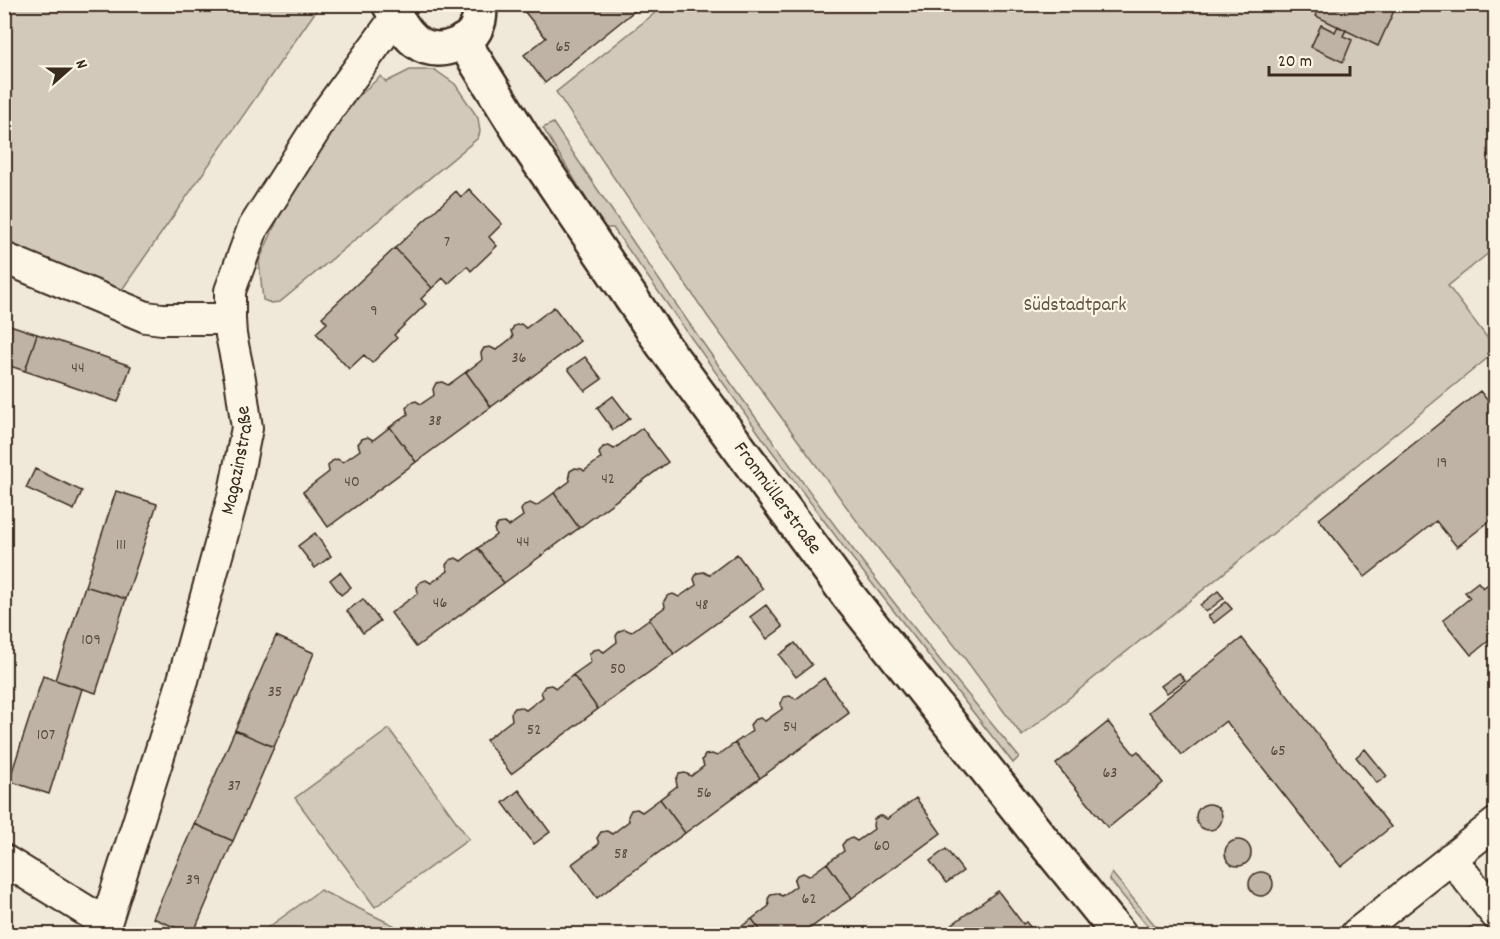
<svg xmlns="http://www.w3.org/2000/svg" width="1500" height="939" viewBox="0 0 1500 939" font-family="Dekko,sans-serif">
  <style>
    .green { fill: #d2c9ba; stroke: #867a6c; stroke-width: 1.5 }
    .building { fill: #beb3a4; stroke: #3b2a1e; stroke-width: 1.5 }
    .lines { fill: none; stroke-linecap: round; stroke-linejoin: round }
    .minor-casing { stroke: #3b2a1e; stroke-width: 34 }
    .major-casing { stroke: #3b2a1e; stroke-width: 38 }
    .minor { stroke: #fcf5e5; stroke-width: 30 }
    .major { stroke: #fcf5e5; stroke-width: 33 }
    .labels { text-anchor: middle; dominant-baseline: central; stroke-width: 4.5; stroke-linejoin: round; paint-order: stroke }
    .number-label { font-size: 16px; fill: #5c4c40 }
    .park-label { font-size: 20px; fill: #615245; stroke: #fcf5e5 }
    .street-label { font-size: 20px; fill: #3b2a1e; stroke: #fcf5e5 }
  </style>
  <rect width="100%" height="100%" fill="#f0e9d9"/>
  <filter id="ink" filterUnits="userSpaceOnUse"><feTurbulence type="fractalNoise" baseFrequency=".0167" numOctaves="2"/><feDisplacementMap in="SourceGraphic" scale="12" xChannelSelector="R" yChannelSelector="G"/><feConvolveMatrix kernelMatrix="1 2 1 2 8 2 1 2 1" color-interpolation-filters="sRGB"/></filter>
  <g filter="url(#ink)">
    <!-- green -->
    <path class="green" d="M4,5H320L119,294L5,241Z
      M665,5H1495V248L1448,286L1495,348V352L1292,518L1022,736L963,656L862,528L708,317L556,92Z
      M410,70H435L455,84L478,118L480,132L478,138L280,302L271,303L263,300L259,261L282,210L347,106L381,76L386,82Z
      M553,123C650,268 749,413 855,552C908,622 963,689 1019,757L1013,763L849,554L771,450L613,228H604L543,128Z
      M389,729L469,839L375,907L295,798Z
      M1112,873L1162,934H1154L1109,879Z
      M320,890L412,934H259Z"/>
    <!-- building -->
    <path class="building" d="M522,4H643L545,83L524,55L546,38L520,6Z
      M1321,4H1397L1378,46L1316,16Z
      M1321,25L1335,32L1338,26L1346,30L1343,36L1352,40L1343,62L1311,47Z
      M469,189L502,224L489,237L497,246L471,271L467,266L448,284L443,278L432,288L395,248L456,191L461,197Z
      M395,248L432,288L421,299L426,304L394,335L397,338L372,363L364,355L349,369L316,333L327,323L322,317Z
      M554,307L580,341L491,407L466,372L482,360L481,353L484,348L490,347L496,350L513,337L511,331L514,326L521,324L526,328Z
      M4,323L37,334L25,371L4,364Z
      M37,334L131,366L118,402L25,371Z
      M585,357L602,379L585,391L568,369Z
      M466,372L491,407L416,462L390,427L408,414L406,408L410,403L416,401L421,404L433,396L434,395L433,389L436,383L442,382L448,385Z
      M1480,391L1496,411V516L1457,547L1436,521L1365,577L1319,519Z
      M613,396L630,418L613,430L597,408Z
      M390,427L416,462L328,527L303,492L329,472L328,466L332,461L337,459L343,462L360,450L358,444L362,439L368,437L373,440Z
      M642,428L668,462L579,528L554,493L570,481L569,475L570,471L575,468L582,469L584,471L600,459L601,458L599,453L603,447L609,446L614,449Z
      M35,469L82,491L74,510L26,488Z
      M116,491L157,504L126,599L85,586Z
      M554,493L579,528L504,583L478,548L496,535L494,529L498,524L504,523L509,526L523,516L521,510L524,505L530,503L536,506Z
      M315,533L331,556L315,568L298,546Z
      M478,548L504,583L416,647L391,613L418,593L417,587L420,582L426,580L431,583L448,571L446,565L450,560L456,558L461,561Z
      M737,554L763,589L674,654L649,619L665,607L664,601L667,596L673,594L679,597L696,585L694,579L697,573L704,572L709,575Z
      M340,572L351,587L341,595L330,580Z
      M1496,578V635L1471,655L1443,620L1470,598L1465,592L1478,582L1483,588Z
      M85,586L126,599L96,693L55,680Z
      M1218,591L1224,598L1206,612L1200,605Z
      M363,599L380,621L363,633L347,611Z
      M1226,602L1232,609L1214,623L1208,616Z
      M766,605L783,627L767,639L750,617Z
      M649,619L674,654L598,709L573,675L591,662L589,655L593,650L599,649L604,652L617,642L616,636L619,631L625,629L631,632Z
      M276,636L314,653L274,747L235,730Z
      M1242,638L1391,827L1341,867L1226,721L1182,755L1149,712Z
      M795,643L812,665L796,677L779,655Z
      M1179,673L1185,680L1167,693L1161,686Z
      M573,675L598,709L511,774L486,740L512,720L511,713L515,708L520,707L526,710L543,697L541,692L545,686L551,685L556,688Z
      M43,676L82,689L49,794L9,781Z
      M824,678L849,713L760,778L735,743L752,731L750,725L754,720L760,718L765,721L782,709L781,703L784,697L790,696L796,699Z
      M1108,722L1134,754L1138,751L1163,783L1108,828L1056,764Z
      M235,730L274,747L233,841L194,824Z
      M735,743L760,778L685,833L660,799L677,786L676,780L679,774L685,773L691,776L704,766L702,760L705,755L712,754L717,756Z
      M1365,749L1387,776L1377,783L1356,757Z
      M519,790L550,832L534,844L503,803Z
      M916,798L941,833L852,898L827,863L844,851L842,845L846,840L852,838L857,841L874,829L873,826L874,819L879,816H882L887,819Z
      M660,799L685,833L597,898L572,864L599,844L597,838L601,832L607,831L612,834L629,821L628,816L631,810L637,809L642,812Z
      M1196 817a13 13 0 1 1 26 0a13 13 0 1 1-26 0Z
      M194,824L233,841L193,934H191L153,918Z
      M1225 853a13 13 0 1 1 26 0a13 13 0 1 1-26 0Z
      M946,849L963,871L946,883L930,861Z
      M827,863L852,898L802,934H763L752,919L769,906L768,899L771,894L777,893L782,896L796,886L794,880L797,875L803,873L809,876Z
      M1249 884a12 12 0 1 1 24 0a12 12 0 1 1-24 0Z
      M998,891L1023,924L1026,922L1036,934H939Z
      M752,919L763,934H720L721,932L726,929L729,928L735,931Z
      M1471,927L1477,934H1462Z"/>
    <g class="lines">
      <!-- minor casing -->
      <g class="minor-casing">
        <g id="minor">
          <path d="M4,258L146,317L162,319H230"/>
          <path d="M1451,858L1496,915"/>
          <path d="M4,860L106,923"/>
          <path id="s1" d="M101,934L106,923L183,680L233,497L247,428L240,379L231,335L230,319V291L253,228L328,110L396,17"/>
          <path d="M1356,934L1496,823"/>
        </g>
      </g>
      <!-- major casing -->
      <g class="major-casing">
        <g id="major">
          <path d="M389,4C398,19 408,41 426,47C445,53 472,43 478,23C480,18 480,11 479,4"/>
          <path id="s2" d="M463,41L529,147L663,345L847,594L1036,832L1119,934"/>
        </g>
      </g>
      <!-- minor -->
      <use href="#minor" class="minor"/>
      <!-- major -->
      <use href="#major" class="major"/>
    </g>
  </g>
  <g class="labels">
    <!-- number labels -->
    <g class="number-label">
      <text x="563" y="47">65</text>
      <text x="447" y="242">7</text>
      <text x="374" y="311">9</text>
      <text x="519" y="358">36</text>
      <text x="78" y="368">44</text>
      <text x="435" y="421">38</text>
      <text x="1442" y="463">19</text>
      <text x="608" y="479">42</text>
      <text x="352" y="482">40</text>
      <text x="523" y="542">44</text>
      <text x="121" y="545">111</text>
      <text x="440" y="603">46</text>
      <text x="702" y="605">48</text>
      <text x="91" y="640">109</text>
      <text x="618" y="669">50</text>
      <text x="275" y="692">35</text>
      <text x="790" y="727">54</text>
      <text x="534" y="730">52</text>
      <text x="46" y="735">107</text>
      <text x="1278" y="751">65</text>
      <text x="1110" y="773">63</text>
      <text x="234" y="786">37</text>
      <text x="704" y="793">56</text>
      <text x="882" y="846">60</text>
      <text x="621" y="854">58</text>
      <text x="193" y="880">39</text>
      <text x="809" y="899">62</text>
    </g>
    <!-- park labels -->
    <g class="park-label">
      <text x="1075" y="306">Südstadtpark</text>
    </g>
    <!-- street labels -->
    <g class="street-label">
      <text stroke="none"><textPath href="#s1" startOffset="494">Magazinstraße</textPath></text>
      <text stroke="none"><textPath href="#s2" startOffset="555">Fronmüllerstraße</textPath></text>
    </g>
  </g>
  <!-- margin -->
  <rect width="1500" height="939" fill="none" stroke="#fcf5e5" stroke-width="24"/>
  <rect x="12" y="12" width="1476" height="915" fill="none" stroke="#3b2a1e" stroke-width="2" filter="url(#ink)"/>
  <!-- north arrow -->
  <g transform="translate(69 69) rotate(69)" stroke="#fcf5e5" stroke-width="4.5" paint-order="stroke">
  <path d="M0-4.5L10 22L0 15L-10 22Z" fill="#3b2a1e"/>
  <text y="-9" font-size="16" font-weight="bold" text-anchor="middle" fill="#3b2a1e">N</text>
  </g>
  <!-- scale -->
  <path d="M1269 66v9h81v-9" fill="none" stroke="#3b2a1e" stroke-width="3"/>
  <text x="1278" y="66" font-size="18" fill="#3b2a1e" stroke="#fcf5e5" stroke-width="4.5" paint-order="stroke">20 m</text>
</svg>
